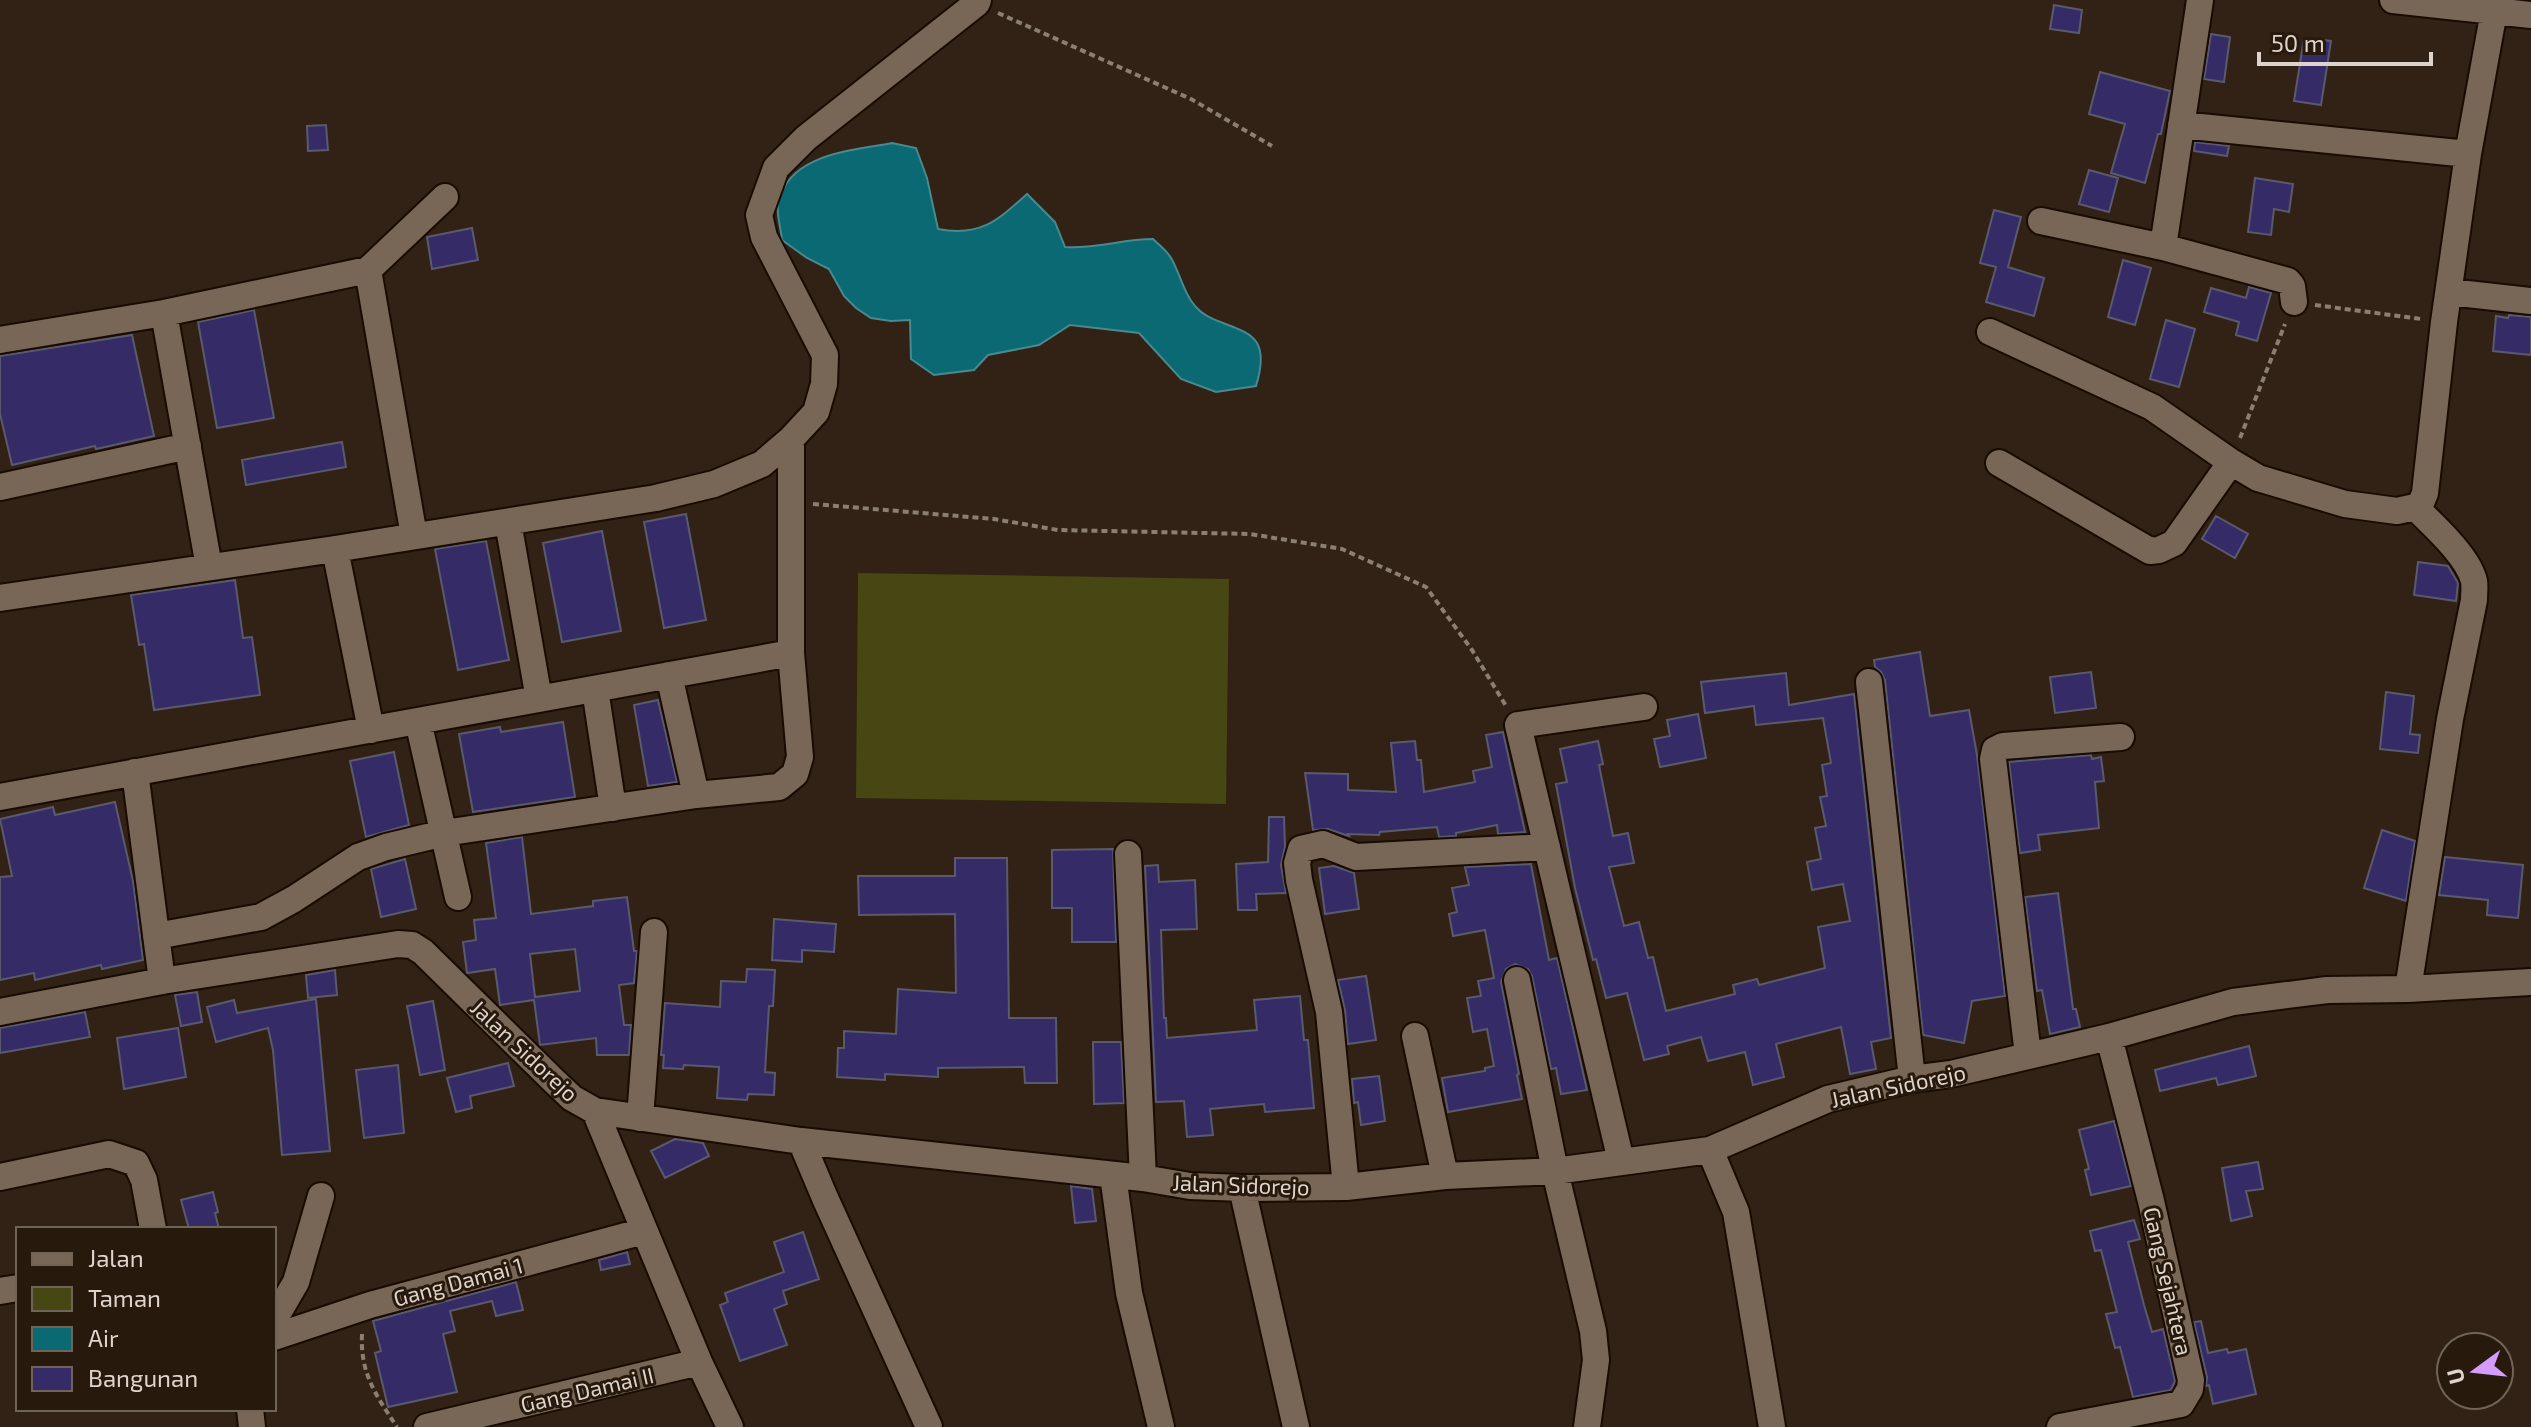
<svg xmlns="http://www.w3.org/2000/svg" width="2531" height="1427" viewBox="0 0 2531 1427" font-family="'Exo 2',sans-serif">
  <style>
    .green { fill: #464712 }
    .water { fill: #0a6973; stroke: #4a898d; stroke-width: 2 }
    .building { fill: #352c67; stroke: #5a596d; stroke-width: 2; fill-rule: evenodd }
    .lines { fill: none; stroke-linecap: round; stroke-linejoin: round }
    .minor-casing { stroke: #180b02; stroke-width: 30 }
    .path { stroke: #8b7e73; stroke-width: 4; stroke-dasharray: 6 4; stroke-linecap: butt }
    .minor { stroke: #786757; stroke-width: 26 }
    .labels { text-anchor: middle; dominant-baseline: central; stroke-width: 6; stroke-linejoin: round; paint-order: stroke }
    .street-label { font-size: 22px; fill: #ded4cb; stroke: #27190c }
  </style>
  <rect width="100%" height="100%" fill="#312215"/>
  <!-- green -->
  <path class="green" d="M858,573L1229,579L1226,804L856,798Z"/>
  <!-- water -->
  <path class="water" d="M892,143L916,148L927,178L938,229C980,237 997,221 1027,194L1055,222L1065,247C1097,249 1122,239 1153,239C1159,245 1167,251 1171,258C1180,273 1184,295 1197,308C1212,325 1246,325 1257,343C1264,355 1260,373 1256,386L1216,392L1181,379L1139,333L1070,325L1039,345L988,355L974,370L934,375L911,359L910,320L891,321L871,318L856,308L844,296L829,269L807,258L782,240C781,229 776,213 778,203C789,153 852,151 892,143Z"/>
  <!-- building -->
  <path class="building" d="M2054,5L2082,10L2079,33L2050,29Z
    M2211,34L2230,37L2224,82L2204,79Z
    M2304,38L2331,41L2321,105L2294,101Z
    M2100,72L2170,91L2161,134H2158L2145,183L2111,173L2125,124L2089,114Z
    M326,125L328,150L308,151L307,126Z
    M2195,142L2229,146L2227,156L2194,151Z
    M2089,170L2118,178L2109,212L2079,204Z
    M2255,178L2293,184L2289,212L2274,209L2271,235L2248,232Z
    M1994,210L2021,217L2008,267L2044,278L2034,316L1986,302L1996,267L1980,263Z
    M472,228L478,260L432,269L427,237Z
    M2123,260L2151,268L2135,325L2108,317Z
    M2249,287L2271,293L2257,341L2236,335L2239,322L2204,312L2211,288L2246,298Z
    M254,310L274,418L217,428L198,322Z
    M2509,315L2531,317V355L2493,351L2496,316L2508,318Z
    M2166,320L2195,329L2179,387L2150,379Z
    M132,335L154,436L96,449L95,446L12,465L0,414V356Z
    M342,442L346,467L246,485L242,460Z
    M686,514L706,620L664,628L644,522Z
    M2216,516L2248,534L2235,558L2202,539Z
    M602,531L621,631L562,642L543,543Z
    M486,541L509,660L458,670L435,549Z
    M2418,562L2448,566L2458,583L2456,601L2414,595Z
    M235,580L243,638L252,637L260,695L154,710L144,644L139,645L131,595Z
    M1920,652L1930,716L1969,710L1977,755L2005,996L1972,1001L1964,1043L1923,1035L1885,680L1881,672L1875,667L1874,660Z
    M2091,672L2096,708L2055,713L2050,677Z
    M1786,673L1789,705L1854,694L1891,1038L1871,1042L1876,1069L1850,1074L1841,1027L1776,1044L1784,1077L1753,1085L1745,1052L1708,1061L1701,1037L1667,1046L1669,1054L1644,1060L1627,993L1606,998L1596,959L1593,960L1575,888L1556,784L1567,782L1560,749L1598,741L1603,764L1599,765L1613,836L1628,833L1634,863L1609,867L1624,926L1639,922L1648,958L1653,957L1666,1011L1735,994L1733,985L1757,979L1759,985L1825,968L1818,927L1850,921L1843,884L1812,890L1807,862L1821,859L1815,828L1826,826L1820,797L1827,796L1822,765L1831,763L1823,718L1756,725L1754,706L1705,713L1701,682Z
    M2386,692L2414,696L2410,734L2420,735L2418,753L2380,749Z
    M658,700L677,782L648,786L634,705Z
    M1698,714L1706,758L1660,767L1654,739L1670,736L1667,720Z
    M563,722L575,797L473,812L459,734L500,727L501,732Z
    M1503,732L1525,832L1498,834L1497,825L1456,833V836L1439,837L1437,827L1380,832L1379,835L1348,834L1349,836L1328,829L1313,830L1305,773L1348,774V790L1396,792L1391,743L1415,741L1417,760H1421L1424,792L1475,782L1473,771L1492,767L1486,735Z
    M394,752L409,825L366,837L350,761Z
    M2091,755L2092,759L2101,757L2104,781L2095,782L2099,828L2038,835L2040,850L2020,853L2009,762Z
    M115,802L133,881L143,960L102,969L101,965L35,980L34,973L0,980V877L12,876L0,819L53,807L55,815Z
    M1269,817H1284L1285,847L1281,865L1286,893L1256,894L1257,910H1238L1236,864L1268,862Z
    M2382,830L2415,841L2406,901L2364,888Z
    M522,837L531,914L593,906V901L627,897L634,951H637L634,983L619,985L624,1025H631L629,1055H597L596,1038L540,1045L534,1000L500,1005L495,969L467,973L463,942L476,940L474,920L496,918L486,843ZM575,949L580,991L535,997L530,954Z
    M1113,849L1116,942H1072V908H1052V850Z
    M2445,857L2523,865L2518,918L2487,915L2488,900L2439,895Z
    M955,858H1007L1009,1018H1056L1057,1083H1025L1024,1067L938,1068V1077L885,1074V1080L837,1077L838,1048H844V1031L896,1034L898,989L956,993L955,914L859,915L858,876H955Z
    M405,859L416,909L381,917L371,869Z
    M1531,864L1549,960L1557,958L1587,1090L1561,1094L1556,1068L1551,1069L1532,976L1528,969L1515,964L1506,969L1501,982L1519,1074L1517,1075L1522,1099L1448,1112L1442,1078L1485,1071V1068L1494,1066L1487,1029L1473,1032L1467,998L1481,996L1478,981L1494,978L1485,930L1453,936L1449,914L1457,912L1452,888L1469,885L1465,867Z
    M1158,865L1159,882L1195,880L1197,929L1161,930L1164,1018H1166L1167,1038L1257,1030L1254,1000L1300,996L1304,1040H1308L1314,1108L1265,1112L1264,1104L1210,1109L1213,1135L1187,1137L1184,1101L1156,1102L1145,866Z
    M1334,866L1354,873L1359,909L1325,914L1319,868Z
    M2058,893L2073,1009H2076L2080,1027L2050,1034L2042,990L2037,991L2025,897Z
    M774,919L836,924L834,952L802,950V962L772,960Z
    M747,969L775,970L773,1006H769L765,1072L775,1073L774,1095L748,1094L747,1100L717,1098L719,1067L684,1065L683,1069L663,1068L664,1055H661L665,1003L720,1007L721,981L746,982Z
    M335,970L337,995L308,998L306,975Z
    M1366,976L1376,1040L1348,1044L1345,1010L1338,980Z
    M197,992L202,1022L181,1026L175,995Z
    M316,999L330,1151L282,1155L273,1050L268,1028L216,1042L207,1007L234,1000L237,1013Z
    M433,1001L445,1070L420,1075L407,1006Z
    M85,1012L90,1037L0,1053V1028Z
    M178,1028L186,1077L124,1089L117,1038Z
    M1093,1042H1121L1124,1103L1094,1104Z
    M2249,1046L2256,1076L2218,1085L2216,1078L2160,1091L2155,1070Z
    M508,1063L514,1086L470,1096L472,1108L456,1112L447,1078Z
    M398,1065L404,1133L364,1138L356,1070Z
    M1379,1076L1385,1121L1361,1125L1358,1102L1354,1103L1352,1079Z
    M2114,1121L2131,1186L2091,1195L2085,1170L2089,1169L2079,1130Z
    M675,1139L703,1143L709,1156L665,1178L651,1151Z
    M2258,1162L2263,1189L2246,1191L2252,1216L2231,1221L2222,1168Z
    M1071,1186L1092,1189L1096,1221L1075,1223Z
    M213,1192L218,1212L215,1213L219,1229H189L181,1200Z
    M2134,1220L2140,1239L2128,1242L2144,1305L2152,1332L2163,1329L2175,1381L2171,1390L2133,1397L2120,1347L2115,1348L2106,1314L2117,1312L2101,1250L2095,1251L2090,1231Z
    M803,1232L819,1279L783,1291L787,1304L774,1309L787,1345L740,1361L720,1305L728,1302L725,1293L784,1272L774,1242Z
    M627,1252L630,1264L601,1270L599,1260Z
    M516,1282L523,1310L496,1316L492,1301L450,1311L455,1331L443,1334L457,1392L388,1407L375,1353L381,1351L373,1321Z
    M2201,1321L2208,1353L2227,1349L2228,1353L2246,1349L2256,1394L2213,1404L2209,1385L2206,1386L2207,1377L2194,1322Z"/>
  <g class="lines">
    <!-- minor casing -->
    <g class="minor-casing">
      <path id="minor" d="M2393,0L2531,15
        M2181,125L2468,154
        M2041,221L2163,247L2288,281L2292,286L2294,302
        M2163,247L2200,0
        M368,270L445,197
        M2449,292L2531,301
        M164,313L209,567
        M1990,332L2152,407L2231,462L2258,478L2345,504L2397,511L2415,507L2421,503L2425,493L2444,322L2468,154L2496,0
        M0,340L164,313L368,270L414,536
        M1999,463L2150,551L2159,550L2174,543L2231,462
        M0,487L188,446
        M508,522L539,699
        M335,549L371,730
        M0,598L335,549L656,498L714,484L762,464L791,439L816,412L824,384L825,355L764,237L759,215L776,168L806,138L977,3L978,0
        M669,675L696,795
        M1869,682L1912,1079
        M595,689L613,808
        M418,721L458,897
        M135,772L162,981
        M0,797L791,653
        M1128,854L1143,1178
        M156,936L261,917L294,899L358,857L386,847L444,833L696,795L779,787L795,774L800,757L791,653V439
        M1517,980L1555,1171L1593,1331L1596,1360L1587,1427
        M2408,989L2450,719L2474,600C2474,594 2475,587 2474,581C2468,556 2433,525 2415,507
        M0,1012L162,981L398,944L412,945L423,952L554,1081L572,1098L595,1111L801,1141L1143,1178L1190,1186L1242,1188L1346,1187L1445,1176L1555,1171L1710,1150L1828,1099L1912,1079L1951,1074L2109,1037L2233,1002L2327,990L2408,989L2531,982
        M1415,1036L1445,1176
        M2028,1055L1993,759L1995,750L2003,746L2121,737
        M595,1111L699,1362L730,1427
        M640,1118L654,932
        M801,1141L825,1198L929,1427
        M1710,1150L1736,1212L1772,1427
        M1621,1161L1518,725L1644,707
        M1113,1175L1129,1293L1161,1427
        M0,1177L109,1154L136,1163L144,1180L153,1229
        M1346,1187L1329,1012L1299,880L1297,863L1301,849L1323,844L1356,857L1547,847
        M1242,1188L1296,1427
        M0,1291L18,1288
        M274,1320L296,1282L321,1196
        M274,1337L370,1305L644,1231
        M250,1409L252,1427
        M427,1427L699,1362
        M2060,1427L2181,1404L2190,1389L2191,1380L2151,1201L2109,1037"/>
    </g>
    <!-- path -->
    <path class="path" d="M998,13L1191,99L1272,146
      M2315,305L2421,319
      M2240,438L2285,324
      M813,504L994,519L1058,530L1250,534L1342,549L1426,587L1472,650L1506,706
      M362,1334C360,1374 376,1395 397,1427"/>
    <!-- minor -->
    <use href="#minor" class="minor"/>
  </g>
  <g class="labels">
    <!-- street labels -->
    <g class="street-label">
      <text transform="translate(525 1050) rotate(43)">Jalan Sidorejo</text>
      <text transform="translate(1898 1085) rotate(-12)">Jalan Sidorejo</text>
      <text transform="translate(1241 1184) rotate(2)">Jalan Sidorejo</text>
      <text transform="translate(458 1281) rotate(-15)">Gang Damai 1</text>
      <text transform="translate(2169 1281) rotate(77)">Gang Sejahtera</text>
      <text transform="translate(587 1389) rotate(-13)">Gang Damai II</text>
    </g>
  </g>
  <!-- legend -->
  <rect x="16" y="1227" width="260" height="184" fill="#27190c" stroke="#706458" stroke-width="2"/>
  <rect x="32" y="1253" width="40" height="12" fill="#786757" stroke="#706458" stroke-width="2"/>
  <text x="88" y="1267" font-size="24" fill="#ded4cb">Jalan</text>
  <rect x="32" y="1287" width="40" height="24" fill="#464712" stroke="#706458" stroke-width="2"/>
  <text x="88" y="1307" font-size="24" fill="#ded4cb">Taman</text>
  <rect x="32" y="1327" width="40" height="24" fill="#0a6973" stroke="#706458" stroke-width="2"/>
  <text x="88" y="1347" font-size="24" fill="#ded4cb">Air</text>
  <rect x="32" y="1367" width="40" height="24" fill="#352c67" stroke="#706458" stroke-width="2"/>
  <text x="88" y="1387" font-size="24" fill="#ded4cb">Bangunan</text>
  <!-- north arrow -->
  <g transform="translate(2475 1371) rotate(255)"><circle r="38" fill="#27190c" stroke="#706458" stroke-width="2"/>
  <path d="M0-6L14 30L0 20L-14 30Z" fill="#d39cfd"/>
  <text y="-12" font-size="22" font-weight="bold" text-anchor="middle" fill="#ded4cb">U</text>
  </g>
  <!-- scale -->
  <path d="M2259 52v12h172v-12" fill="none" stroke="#ded4cb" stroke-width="4"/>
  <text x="2271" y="52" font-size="24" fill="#ded4cb" stroke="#27190c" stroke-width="6" paint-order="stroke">50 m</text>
</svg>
